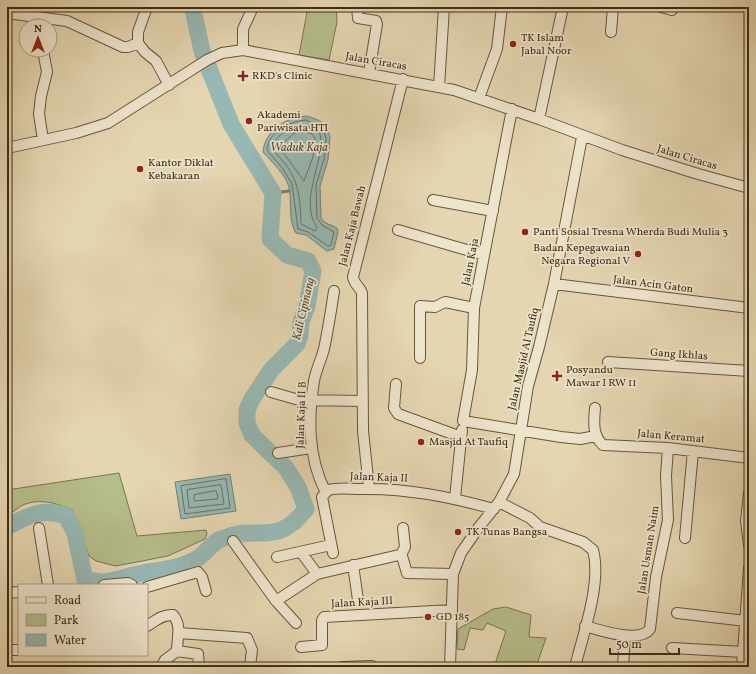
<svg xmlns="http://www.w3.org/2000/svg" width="756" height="674" viewBox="0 0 756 674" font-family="Vollkorn,serif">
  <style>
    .green { fill: #b5bd8a; stroke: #7a7450 }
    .water { fill: #97b8b3; stroke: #748074 }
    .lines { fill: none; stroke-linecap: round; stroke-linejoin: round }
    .shore { stroke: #6b7264; stroke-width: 1 }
    .stream { stroke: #748074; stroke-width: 3 }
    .river { stroke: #97b8b3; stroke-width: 17 }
    .minor-casing { stroke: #68563c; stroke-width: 12 }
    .minor { stroke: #ede4cc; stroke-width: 10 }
    .poi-dot { fill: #8f2418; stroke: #ede4cc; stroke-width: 1.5 }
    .labels { text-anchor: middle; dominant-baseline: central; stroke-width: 3.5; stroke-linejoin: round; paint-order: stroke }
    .poi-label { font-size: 11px; fill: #3f2c15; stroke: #ede4cc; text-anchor: start }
    .street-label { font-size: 11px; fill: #3f2c15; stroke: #ede4cc }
    .water-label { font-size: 12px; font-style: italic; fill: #514835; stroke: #ede4cc }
  </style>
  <rect width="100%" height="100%" fill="#e4d6b1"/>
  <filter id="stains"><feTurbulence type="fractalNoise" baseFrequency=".005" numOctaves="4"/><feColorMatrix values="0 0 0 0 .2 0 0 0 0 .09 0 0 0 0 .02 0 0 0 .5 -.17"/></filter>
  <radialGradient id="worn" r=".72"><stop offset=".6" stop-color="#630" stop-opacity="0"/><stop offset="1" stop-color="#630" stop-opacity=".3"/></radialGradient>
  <!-- green -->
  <path class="green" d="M308,7H336L337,22L329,60L299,55Z
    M119,473L137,536L206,530L207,534L205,539L168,556L116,566L96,561L89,556L72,510C57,503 39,498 23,505C17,508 13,513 7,515V490Z
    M506,607L531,615L529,637L546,638L536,667H494L506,631L487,623L483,630L470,628L464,650L457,649L458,629L493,609Z"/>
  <!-- water -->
  <path class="water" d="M307,116L318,120L327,126L330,137L328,160L320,186L321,218L324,222L337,228L338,232L334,249L327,251L306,235L296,233C288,221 292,202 289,187C285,174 272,162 263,152C265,130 286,117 307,116Z
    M230,474L236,511L181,519L175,482Z"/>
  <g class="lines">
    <!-- shore -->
    <path class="shore" d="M306,120L323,128L326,138L324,159L316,185L317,218L322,225L334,232L331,245L328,246L308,232L298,229L292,184L283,169L267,150C268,132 290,121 306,120Z
      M306,126L319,131C329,156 297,197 317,228L315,231L301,224C300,203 300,183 286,165C282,159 276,155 272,148C275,134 293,126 306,126Z
      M300,132L311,133L315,138L313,157L304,181L279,147L293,134Z
      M226,479L230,508L185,514L181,486Z
      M221,485L224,504L189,508L187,490Z
      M216,491L218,497L217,499L194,501V495Z"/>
    <!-- stream -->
    <path class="stream" d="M273,193L289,191"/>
    <!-- river -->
    <path class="river" d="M7,527C28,516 41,507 66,516L75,533L85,580C91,580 97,582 103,582C114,581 123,578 133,575C153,570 176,570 195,560C205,555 211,543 221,539C257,523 275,549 306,509L298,487L286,468L252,435L247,423V410L252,399L271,370L297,344L300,335L301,322L307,306L313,271L308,261L287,255L270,239L273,193L231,124L202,51L193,10L194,7"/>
    <!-- minor casing -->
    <g class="minor-casing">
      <path id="minor" d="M147,7L138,32V43L145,52L156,61L169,85
        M357,7L358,18L376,21L377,24L369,73
        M661,7L672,10
        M7,13L67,21L123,47H128L138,43
        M611,32L613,7
        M43,50L47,72L41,96L39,114L43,140
        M243,50V29L253,7
        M439,87L444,7
        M479,98L497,49L502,7
        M512,109L474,308L472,370L463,421L561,437L580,439L596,436
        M539,119L563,7
        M7,148L76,133L108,123L207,60L222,53L243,50L454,90L539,119L622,150L698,174L749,188
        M433,200L493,211
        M398,230L484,255
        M554,284L749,308
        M420,358V306L435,307L445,302L474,308
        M608,362L749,371
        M396,384L394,408L398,414L461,437
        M271,392L299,400L363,401
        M595,408C594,421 592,435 603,445L668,448L749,458
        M278,453L311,448
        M369,488L363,431L362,293C360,287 354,284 353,277L403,79
        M325,491C308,456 308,419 314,381C316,370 321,360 324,349C328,330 331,311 334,291
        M749,493L746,521L749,545
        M455,498L462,430
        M499,502L530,518L540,527L583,542L593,550C602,583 583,634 575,667
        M39,528L48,585
        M685,538L693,451
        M233,541L276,601L296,623
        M301,552L317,574
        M333,553L322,497L328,490C339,487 350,489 361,489C407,488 450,497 494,509
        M401,555L405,547L403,528
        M277,557L331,545
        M353,565L358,600
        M104,585L128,583L132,585
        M147,587L198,572L202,577L206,591
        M7,593L19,592
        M276,601L317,574L399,555L402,556L407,573L453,574
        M677,613L746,621
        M147,626C154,622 162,614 173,615C182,625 177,639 177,651L165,660L161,667
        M585,626C600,630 639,644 650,629L656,577L668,520L666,476L668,448
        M179,633L247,638L252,650L250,667
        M301,647L322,645V620L324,617L452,610
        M672,648L743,652
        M7,650H19
        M177,651L198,654L199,667
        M342,667L372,666
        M450,667L453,574L461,553L479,527L499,502L514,474L528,386L539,347L554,284L582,137
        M623,667L625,636
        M742,667L749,568"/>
    </g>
    <!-- minor -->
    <use href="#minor" class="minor"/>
  </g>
  <!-- markers -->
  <g class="poi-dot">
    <circle cx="513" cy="44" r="4"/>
    <path d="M241 70h4v4h4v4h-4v4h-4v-4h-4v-4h4z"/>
    <circle cx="249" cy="121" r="4"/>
    <circle cx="140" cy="169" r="4"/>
    <circle cx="525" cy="232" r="4"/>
    <circle cx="638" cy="254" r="4"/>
    <path d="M555 370h4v4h4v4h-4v4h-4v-4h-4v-4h4z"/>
    <circle cx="421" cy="442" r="4"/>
    <circle cx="458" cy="532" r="4"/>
    <circle cx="428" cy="617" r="4"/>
  </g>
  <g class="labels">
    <!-- poi labels -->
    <g class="poi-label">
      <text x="521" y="38">TK Islam<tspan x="521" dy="13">Jabal Noor</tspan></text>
      <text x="252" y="76">RKD's Clinic</text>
      <text x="257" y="115">Akademi<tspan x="257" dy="13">Pariwisata HTI</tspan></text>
      <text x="148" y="163">Kantor Diklat<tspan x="148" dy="13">Kebakaran</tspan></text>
      <text x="533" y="232">Panti Sosial Tresna Wherda Budi Mulia 3</text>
      <text x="630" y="248" text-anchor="end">Badan Kepegawaian<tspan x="630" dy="13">Negara Regional V</tspan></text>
      <text x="566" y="370">Posyandu<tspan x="566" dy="13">Mawar I RW 11</tspan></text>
      <text x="429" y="442">Masjid At Taufiq</text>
      <text x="466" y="532">TK Tunas Bangsa</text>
      <text x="436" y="617">GD 185</text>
    </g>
    <!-- street labels -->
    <g class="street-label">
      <text transform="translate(376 62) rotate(10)">Jalan Ciracas</text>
      <text transform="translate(687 158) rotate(17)">Jalan Ciracas</text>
      <text transform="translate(353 226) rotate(-76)">Jalan Kaja Bawah</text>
      <text transform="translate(471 262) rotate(-78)">Jalan Kaja</text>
      <text transform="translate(653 285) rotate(7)">Jalan Acin Gaton</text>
      <text transform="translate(679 355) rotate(4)">Gang Ikhlas</text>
      <text transform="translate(524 359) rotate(-77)">Jalan Masjid Al Taufiq</text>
      <text transform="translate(302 415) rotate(-88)">Jalan Kaja II B</text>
      <text transform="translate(671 437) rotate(5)">Jalan Keramat</text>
      <text transform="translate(379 478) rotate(2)">Jalan Kaja II</text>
      <text transform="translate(649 550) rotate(-81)">Jalan Usman Naim</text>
      <text transform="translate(362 603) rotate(-3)">Jalan Kaja III</text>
    </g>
    <!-- water labels -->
    <g class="water-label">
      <text x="299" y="148">Waduk Kaja</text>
      <text transform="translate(304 309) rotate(-77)">Kali Cipinang</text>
    </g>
  </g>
  <!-- margin -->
  <rect width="756" height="674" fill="none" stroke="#e4d6b1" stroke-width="24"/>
  <rect x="8" y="8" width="740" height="658" fill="none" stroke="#3f2c15" stroke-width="2"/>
  <rect x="12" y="12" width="732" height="650" fill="none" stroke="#3f2c15"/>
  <!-- legend -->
  <rect x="18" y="584" width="130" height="72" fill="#ede4cc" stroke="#a79a83"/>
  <rect x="26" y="597" width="20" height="6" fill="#ede4cc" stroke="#a79a83"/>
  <text x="54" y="604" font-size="12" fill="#3f2c15">Road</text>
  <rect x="26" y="614" width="20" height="12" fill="#b5bd8a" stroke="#a79a83"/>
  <text x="54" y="624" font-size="12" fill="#3f2c15">Park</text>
  <rect x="26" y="634" width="20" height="12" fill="#97b8b3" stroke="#a79a83"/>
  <text x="54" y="644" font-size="12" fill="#3f2c15">Water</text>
  <!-- north arrow -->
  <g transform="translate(38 38)"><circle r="19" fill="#ede4cc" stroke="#a79a83"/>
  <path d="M0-3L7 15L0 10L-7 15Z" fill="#8f2418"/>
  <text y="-6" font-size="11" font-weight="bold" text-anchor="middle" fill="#3f2c15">N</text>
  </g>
  <!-- scale -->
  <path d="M610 648v6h69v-6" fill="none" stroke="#3f2c15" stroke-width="2"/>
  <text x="616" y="648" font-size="12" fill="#3f2c15" stroke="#ede4cc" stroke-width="3" paint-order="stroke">50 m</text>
  <rect width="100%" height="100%" filter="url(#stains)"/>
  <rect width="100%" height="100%" fill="url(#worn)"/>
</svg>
